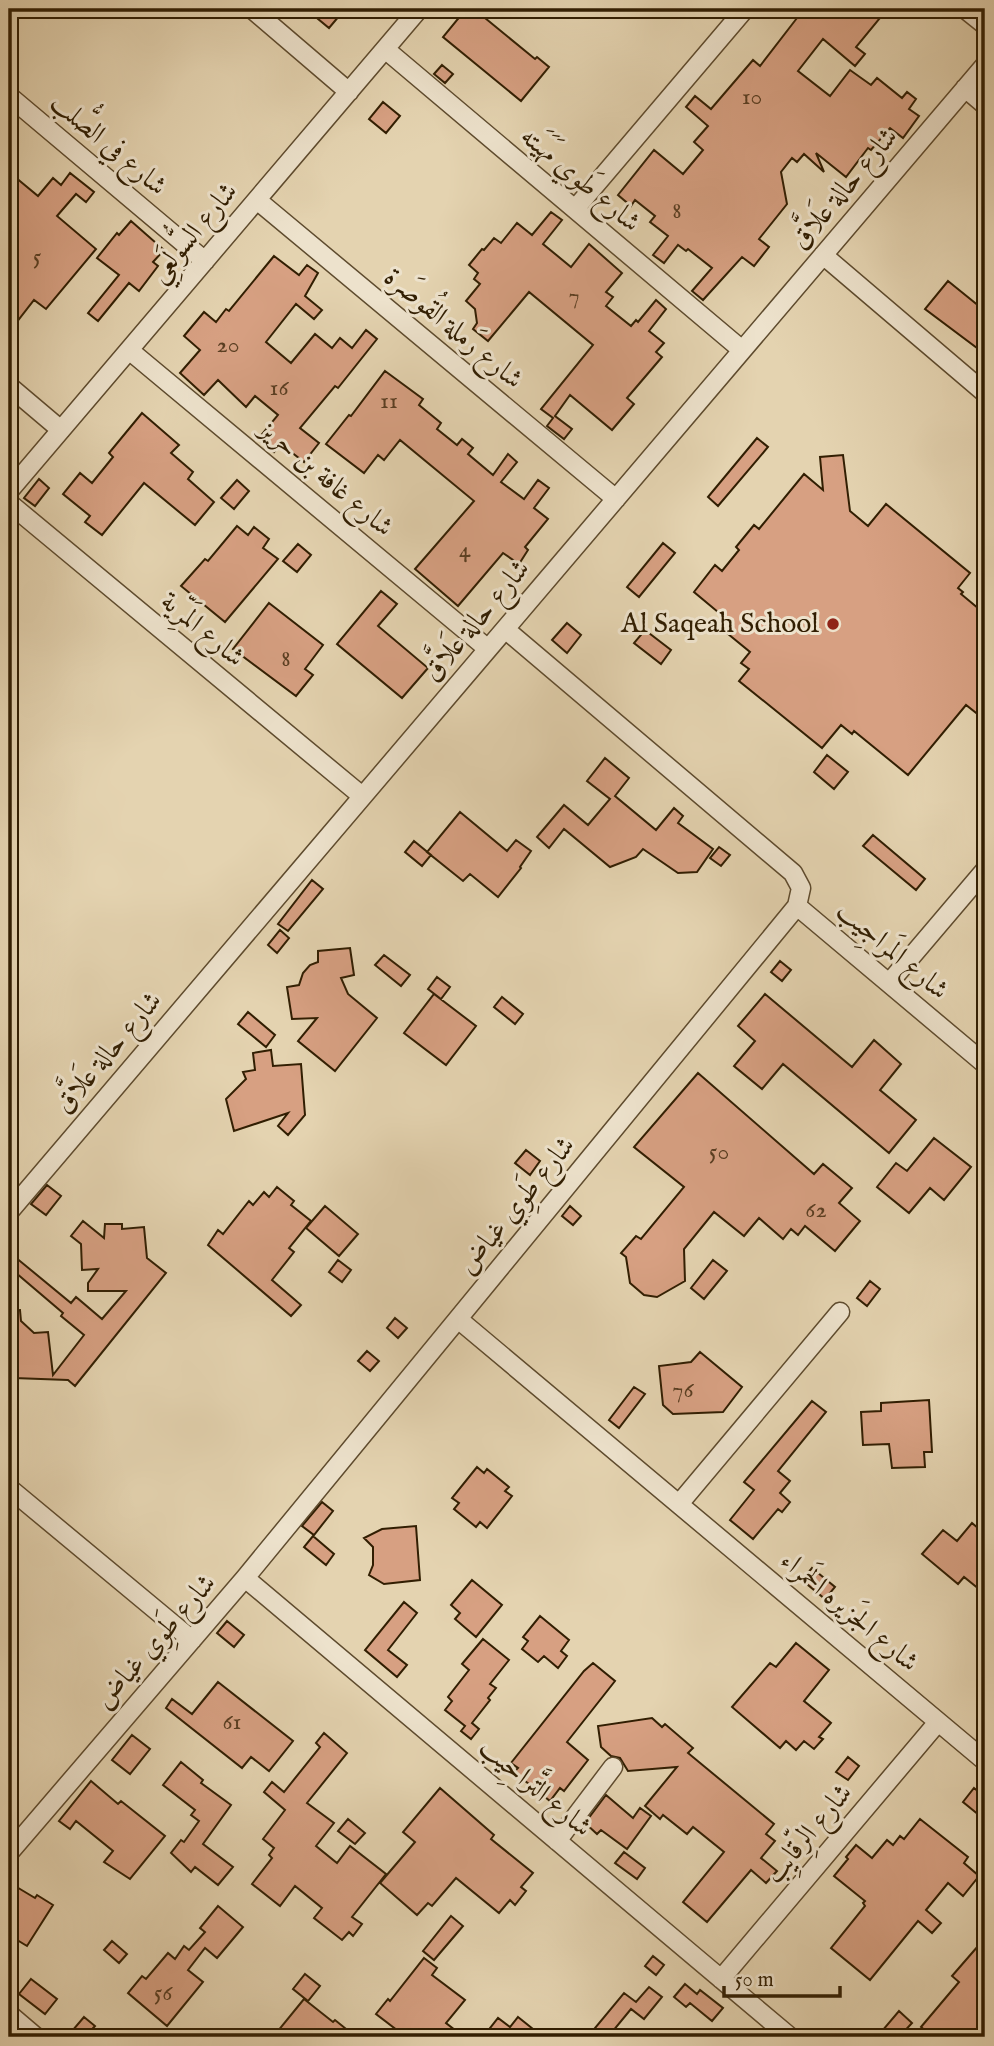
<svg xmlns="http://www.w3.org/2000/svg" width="994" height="2046" viewBox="0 0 994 2046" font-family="'IM FELL English',Amiri,serif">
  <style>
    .building { fill: #d7a082; stroke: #311e02; stroke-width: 2 }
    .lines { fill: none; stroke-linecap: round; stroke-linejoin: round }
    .minor-casing { stroke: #5e4b2e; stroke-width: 21 }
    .minor { stroke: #ede2cc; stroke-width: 18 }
    .poi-dot { fill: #8f2418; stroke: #ede2cc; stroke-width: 2.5 }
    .labels { text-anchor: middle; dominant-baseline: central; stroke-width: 6; stroke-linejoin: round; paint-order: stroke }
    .number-label { font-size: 24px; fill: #5a3e22 }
    .street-label { font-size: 28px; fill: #311e02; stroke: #ede2cc }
    .poi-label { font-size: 28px; fill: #311e02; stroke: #ede2cc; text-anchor: end }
  </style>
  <rect width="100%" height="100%" fill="#e4d3b0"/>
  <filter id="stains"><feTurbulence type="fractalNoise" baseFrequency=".00286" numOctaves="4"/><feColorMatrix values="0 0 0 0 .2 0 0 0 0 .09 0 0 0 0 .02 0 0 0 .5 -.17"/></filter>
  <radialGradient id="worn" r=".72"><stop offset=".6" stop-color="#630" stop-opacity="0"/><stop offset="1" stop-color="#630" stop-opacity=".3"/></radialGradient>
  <!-- building -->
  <path class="building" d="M306,9H345L329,28Z
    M466,9H474L535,59L537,57L549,67L521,101L443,37Z
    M786,9H868L880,18L856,47L865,54L855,66L823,39L798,71L830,96L850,70L871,85L877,78L902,98L907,92L916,99L909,109L919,116L903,138L890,128L871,150L868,148L846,177L816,153L824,172L804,154L797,162L792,158L781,172L787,204L759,239L769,247L754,266L742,257L703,300L692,291L712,268L688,249L686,251L678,245L664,263L653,255L668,236L650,222L655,216L635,200L631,206L618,195L654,150L683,174L703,150L694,142L708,126L686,107L695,96L711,109L753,60L760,66L797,18Z
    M442,65L453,74L445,83L434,74Z
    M383,102L400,116L386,133L369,119Z
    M9,172L38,196L53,178L61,185L70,173L94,192L86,202L76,194L57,216L96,249L46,309L34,300L9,332Z
    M551,212L562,220L543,244L571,267L589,244L622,273L606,292L613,297L606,306L631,326L636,320L638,322L656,300L666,309L649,331L664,343L656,352L662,357L627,398L634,404L612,430L570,395L555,416L572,429L564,439L547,426L553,418L541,409L593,345L529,292L488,341L473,329L477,323L475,309L466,301L480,284L474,279L478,273L469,265L482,249L484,250L494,238L501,243L517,223L532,235Z
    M131,221L164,250L153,262L158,266L139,291L129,283L98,321L88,313L119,275L97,258L117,233L119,235Z
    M274,256L299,275L307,265L318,273L305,296L322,310L314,319L296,304L266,342L291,363L315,334L332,348L340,338L352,348L366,330L377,339L338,388L335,386L300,428L319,443L304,462L281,444L274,452L258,439L278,415L255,396L246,407L218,380L204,395L180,373L200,350L184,336L204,312L216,322L226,309L229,311Z
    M948,281L985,311V354L925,309Z
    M385,371L423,399L419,405L441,423L437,429L457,445L462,439L473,448L468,454L493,475L508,454L517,462L501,482L524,499L538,480L549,488L534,508L548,519L525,547L528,550L519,564L503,553L458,606L415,569L474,501L400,440L384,460L378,455L364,473L326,444L349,415L351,416Z
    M142,413L179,445L171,453L193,472L188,479L214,502L195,525L144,483L102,535L85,522L90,516L63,494L80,473L92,483L113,457L109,453Z
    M757,438L768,447L718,506L708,497Z
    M843,455L850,511L868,526L886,504L970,573L958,588L963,592L961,594L985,614V720L966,705L908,775L854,731L852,734L841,725L822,748L739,681L749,669L741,663L750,652L717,625L724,617L694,592L715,565L722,571L739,550L736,547L754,525L759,529L804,474L823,490L820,457Z
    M39,479L49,488L35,506L24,498Z
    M237,480L249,491L234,509L221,498Z
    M237,526L248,535L254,527L269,539L263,548L278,559L225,622L181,586L205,559L208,561Z
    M663,543L675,553L639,597L627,587Z
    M298,544L311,555L297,572L283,561Z
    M381,591L397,604L378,626L428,668L402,698L337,644Z
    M269,603L323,645L305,669L313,675L296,696L233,649Z
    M567,623L581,635L567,653L552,640Z
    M645,630L671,650L661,664L634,643Z
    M827,755L848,772L834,789L814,772Z
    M605,758L629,778L615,796L656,830L674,808L683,816L678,823L713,849L697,872L678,873L643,849L636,857L610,867L564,829L549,848L537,837L564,805L588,825L610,799L587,781Z
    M460,812L507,851L516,840L531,851L520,867L521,868L498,897L470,874L463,881L427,852Z
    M873,835L925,879L916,890L863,846Z
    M414,841L431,855L422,866L405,852Z
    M719,847L730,855L721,866L710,858Z
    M312,880L323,889L288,931L278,924Z
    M280,930L289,938L277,953L268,945Z
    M350,948L354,975L341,978L348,994L377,1018L335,1071L298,1041L317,1018L292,1019L287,987L299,985L303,973L310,965L318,962V951Z
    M384,955L410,975L401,986L375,965Z
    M780,961L791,970L782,981L771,972Z
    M437,977L450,987L441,999L428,989Z
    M434,994L476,1026L446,1065L404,1033Z
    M765,994L852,1067L874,1040L901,1064L880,1090L916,1120L889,1153L783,1064L762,1089L734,1066L755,1041L738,1026Z
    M502,997L523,1014L515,1024L494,1007Z
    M248,1012L275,1035L266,1047L238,1024Z
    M271,1050L273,1066L301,1064L305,1115L288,1135L278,1126L288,1113L234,1131L226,1099L246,1079L243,1072L255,1070L253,1053Z
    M698,1073L814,1174L823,1164L852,1188L839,1203L860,1221L835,1251L805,1226L798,1235L791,1229L783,1239L759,1218L744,1236L714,1212L684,1249L685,1281L657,1297L644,1295L630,1283L626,1257L621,1253L636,1236L641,1239L684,1187L634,1147Z
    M934,1138L971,1167L944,1200L930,1188L909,1213L877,1187L896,1163L907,1171Z
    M526,1150L540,1161L530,1175L515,1163Z
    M47,1185L61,1196L46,1215L31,1204Z
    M277,1187L294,1201L291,1205L311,1221L289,1248L294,1252L272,1280L301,1305L291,1316L208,1245L218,1230L223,1234L249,1201L253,1205L264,1192L269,1197Z
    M325,1206L358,1234L339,1256L306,1228Z
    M570,1206L581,1216L573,1225L562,1216Z
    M83,1221L104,1238L105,1224H122V1229L144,1227L147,1258L166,1273L75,1386L68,1380L14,1378L11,1366L9,1364V1311L20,1310L21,1321L34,1333L48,1332L53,1375L84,1335L61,1316L63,1313L9,1267V1252L71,1303L76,1297L102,1319L126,1291H88V1283L98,1269L82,1270L81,1244L71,1236Z
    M338,1260L351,1270L342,1282L329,1272Z
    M713,1260L727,1271L704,1299L691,1288Z
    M870,1281L880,1289L867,1306L857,1298Z
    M395,1318L407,1328L398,1338L387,1328Z
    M367,1351L379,1361L370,1371L358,1361Z
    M700,1352L742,1387L723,1412L673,1414L663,1405L659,1366L691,1362Z
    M634,1387L645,1394L619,1428L609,1420Z
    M929,1400L932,1452H924L925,1467L892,1468L889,1444L863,1445L861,1412L881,1411V1403Z
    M812,1401L826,1412L778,1471L790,1481L780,1493L790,1502L782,1512L778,1509L753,1539L730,1520L754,1490L744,1482Z
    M477,1467L484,1473L487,1469L509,1487L505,1491L512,1496L487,1528L480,1522L476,1527L454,1509L459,1503L452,1498Z
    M322,1502L333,1511L314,1535L302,1526Z
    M972,1523L985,1534V1594L964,1577L958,1584L922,1554L943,1530L957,1541Z
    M416,1526L420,1580L384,1584L369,1575L373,1565V1547L364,1538L382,1529Z
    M313,1536L334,1554L326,1565L304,1547Z
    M812,1568L835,1587L825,1599L802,1580Z
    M472,1580L502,1605L476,1637L455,1619L460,1613L451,1605Z
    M404,1602L417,1613L388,1650L407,1665L397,1677L365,1650Z
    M540,1616L569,1640L561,1651L567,1656L558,1668L544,1656L538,1662L522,1649L528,1641L523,1637Z
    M227,1621L244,1635L234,1647L217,1633Z
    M483,1639L509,1660L490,1684L496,1688L488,1698L490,1700L472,1723L479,1729L471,1739L461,1731L465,1726L445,1710L452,1701L448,1697L469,1670L462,1664Z
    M796,1643L829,1670L804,1701L831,1723L819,1737L823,1739L814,1749L804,1741L796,1750L786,1741L780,1748L732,1707L770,1663L776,1667Z
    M593,1663L615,1681L567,1742L588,1760L564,1791L560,1788L550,1801L514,1772L518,1768L511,1763L584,1671Z
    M218,1682L293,1741L269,1771L251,1757L242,1768L166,1708L172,1699L192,1714Z
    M652,1718L662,1727L665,1724L693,1748L688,1753L774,1824L766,1834L775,1841L761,1858L777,1871L766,1883L751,1870L707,1922L683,1902L724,1852L693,1827L687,1834L663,1815L660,1819L645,1806L677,1767L628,1771L620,1758L611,1756L601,1747L598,1726Z
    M324,1733L347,1753L307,1803L334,1823L316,1846L337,1863L350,1846L386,1874L352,1917L362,1924L353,1936L349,1932L342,1940L314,1918L322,1908L295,1886L280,1906L252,1884L272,1858L269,1855L274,1848L263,1839L285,1810L264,1792L272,1782L284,1792L320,1747L316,1743Z
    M132,1735L150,1749L130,1774L112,1760Z
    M848,1757L859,1766L848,1780L836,1772Z
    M181,1762L203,1780L201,1783L231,1805L203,1844L233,1867L218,1885L195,1867L191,1872L171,1853L181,1840L184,1842L199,1821L191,1815L195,1810L163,1785Z
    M91,1781L118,1804L121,1801L165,1836L130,1879L104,1862L113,1851L76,1821L70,1829L59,1821Z
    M440,1788L494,1835L491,1839L533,1873L521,1887L526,1891L515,1905L510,1900L499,1913L456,1878L432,1906L428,1903L417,1915L380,1883L415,1842L403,1832Z
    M974,1788L985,1797V1820L963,1802Z
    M606,1795L633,1818L640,1808L651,1816L627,1849L601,1830L597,1834L585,1823Z
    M348,1819L365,1833L355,1844L338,1831Z
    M920,1819L968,1857L964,1863L979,1876L963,1896L948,1883L926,1910L941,1923L932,1933L918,1921L870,1980L831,1948L865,1906L863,1903L865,1901L834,1876L848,1859L846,1857L856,1845L872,1858L887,1840L893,1845L900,1836L904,1839Z
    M624,1852L645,1868L637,1879L615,1863Z
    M15,1886L35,1898L37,1895L53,1905L27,1946L9,1935L13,1926L9,1923V1896Z
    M218,1906L243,1927L217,1958L205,1948L188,1970L203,1982L167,2026L128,1993L142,1976L146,1979L168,1953L175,1959L184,1946L189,1950L205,1932L200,1928Z
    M451,1916L463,1926L434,1960L423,1951Z
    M985,1938V2026L976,2037H933L921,2027L959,1982L952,1976Z
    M112,1941L127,1954L119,1963L104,1950Z
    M653,1956L664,1965L656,1975L645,1966Z
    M424,1958L437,1968L432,1975L465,2000L446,2023L464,2037H406L376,2014L388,1999L390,2001Z
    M305,1974L320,1986L308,2001L293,1989Z
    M31,1979L57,1999L45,2014L19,1994Z
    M685,1984L697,1994L700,1990L723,2008L712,2021L690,2003L686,2007L674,1997Z
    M649,1987L662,1997L644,2019L631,2009L608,2037L595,2028L624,1993L636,2002Z
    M304,1999L333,2022L335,2020L356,2037H273Z
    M899,2011L912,2023L899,2037H877Z
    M84,2017L95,2026L85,2037H67Z
    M518,2017L543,2037H483L498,2018L510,2027Z"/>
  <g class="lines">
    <!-- minor casing -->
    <g class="minor-casing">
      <path id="minor" d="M252,9L349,92
        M965,9L985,25
        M385,49L742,350
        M965,88L985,105
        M9,96L205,261
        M257,200L616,499
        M575,209L745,9
        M823,255L985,393
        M129,350L488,649
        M9,386L61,430
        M9,491L419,9
        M9,503L362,796
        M797,906L985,1064
        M889,983L985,870
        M9,1212L985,65
        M458,1319L985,1761
        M9,1488L192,1640
        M679,1504L840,1312
        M245,1578L790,2037
        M557,1841L613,1767
        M9,1853L245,1578L797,906L801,888L793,873L505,629
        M721,1979L938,1722
        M9,2014L36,2037"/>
    </g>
    <!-- minor -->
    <use href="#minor" class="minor"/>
  </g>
  <!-- markers -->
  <circle class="poi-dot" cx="833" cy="624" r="7"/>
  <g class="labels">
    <!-- number labels -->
    <g class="number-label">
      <text x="752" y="97">10</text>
      <text x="677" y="211">8</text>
      <text x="37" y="257">5</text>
      <text x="574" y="296">7</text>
      <text x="228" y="345">20</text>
      <text x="279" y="388">16</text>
      <text x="389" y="401">11</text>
      <text x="465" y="550">4</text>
      <text x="286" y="659">8</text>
      <text x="719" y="1152">50</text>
      <text x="816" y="1210">62</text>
      <text x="683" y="1390">76</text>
      <text x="232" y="1722">61</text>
      <text x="163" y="1993">56</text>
    </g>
    <!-- street labels -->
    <g class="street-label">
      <text transform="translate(108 145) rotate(40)">شارع في الصُّلب</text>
      <text transform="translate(580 180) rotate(40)">شارع طَوي مَهَيَته</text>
      <text transform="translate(845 189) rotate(-50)">شارع حالة عَلاَّق</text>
      <text transform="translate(194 233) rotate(-50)">شارع السُّولَعِي</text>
      <text transform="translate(453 329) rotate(40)">شارع رَملة القُوصَرة</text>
      <text transform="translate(326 479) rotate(40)">شارع غافة بن حريز</text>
      <text transform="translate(477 621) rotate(-50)">شارع حالة عَلاَّق</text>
      <text transform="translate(202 630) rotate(40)">شارع المَرِّية</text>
      <text transform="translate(892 951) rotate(40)">شارع المَراجِيب</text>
      <text transform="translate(109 1053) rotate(-50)">شارع حالة عَلاَّق</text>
      <text transform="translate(517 1206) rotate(-51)">شارع طَوِي غياض</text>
      <text transform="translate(849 1612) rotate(40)">شارع الجَزيره الحَمراء</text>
      <text transform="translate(156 1642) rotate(-49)">شارع طَوِي غياض</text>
      <text transform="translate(535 1788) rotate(40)">شارع التَّراحِيب</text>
      <text transform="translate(809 1834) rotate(-50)">شارع الرِّقايِب</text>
    </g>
    <!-- poi labels -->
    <g class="poi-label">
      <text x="819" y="624">Al Saqeah School</text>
    </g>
  </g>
  <!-- margin -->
  <rect width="994" height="2046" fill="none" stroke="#e4d3b0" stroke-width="35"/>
  <rect x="10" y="10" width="973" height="2025" fill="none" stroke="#311e02" stroke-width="3.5"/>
  <rect x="18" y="18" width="959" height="2011" fill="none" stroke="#311e02" stroke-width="2"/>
  <!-- scale -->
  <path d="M724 1986v10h116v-10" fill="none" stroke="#311e02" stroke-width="3.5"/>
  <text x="735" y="1986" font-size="21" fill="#311e02" stroke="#ede2cc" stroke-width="5" paint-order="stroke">50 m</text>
  <rect width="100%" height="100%" filter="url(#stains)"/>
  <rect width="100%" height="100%" fill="url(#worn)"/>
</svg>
